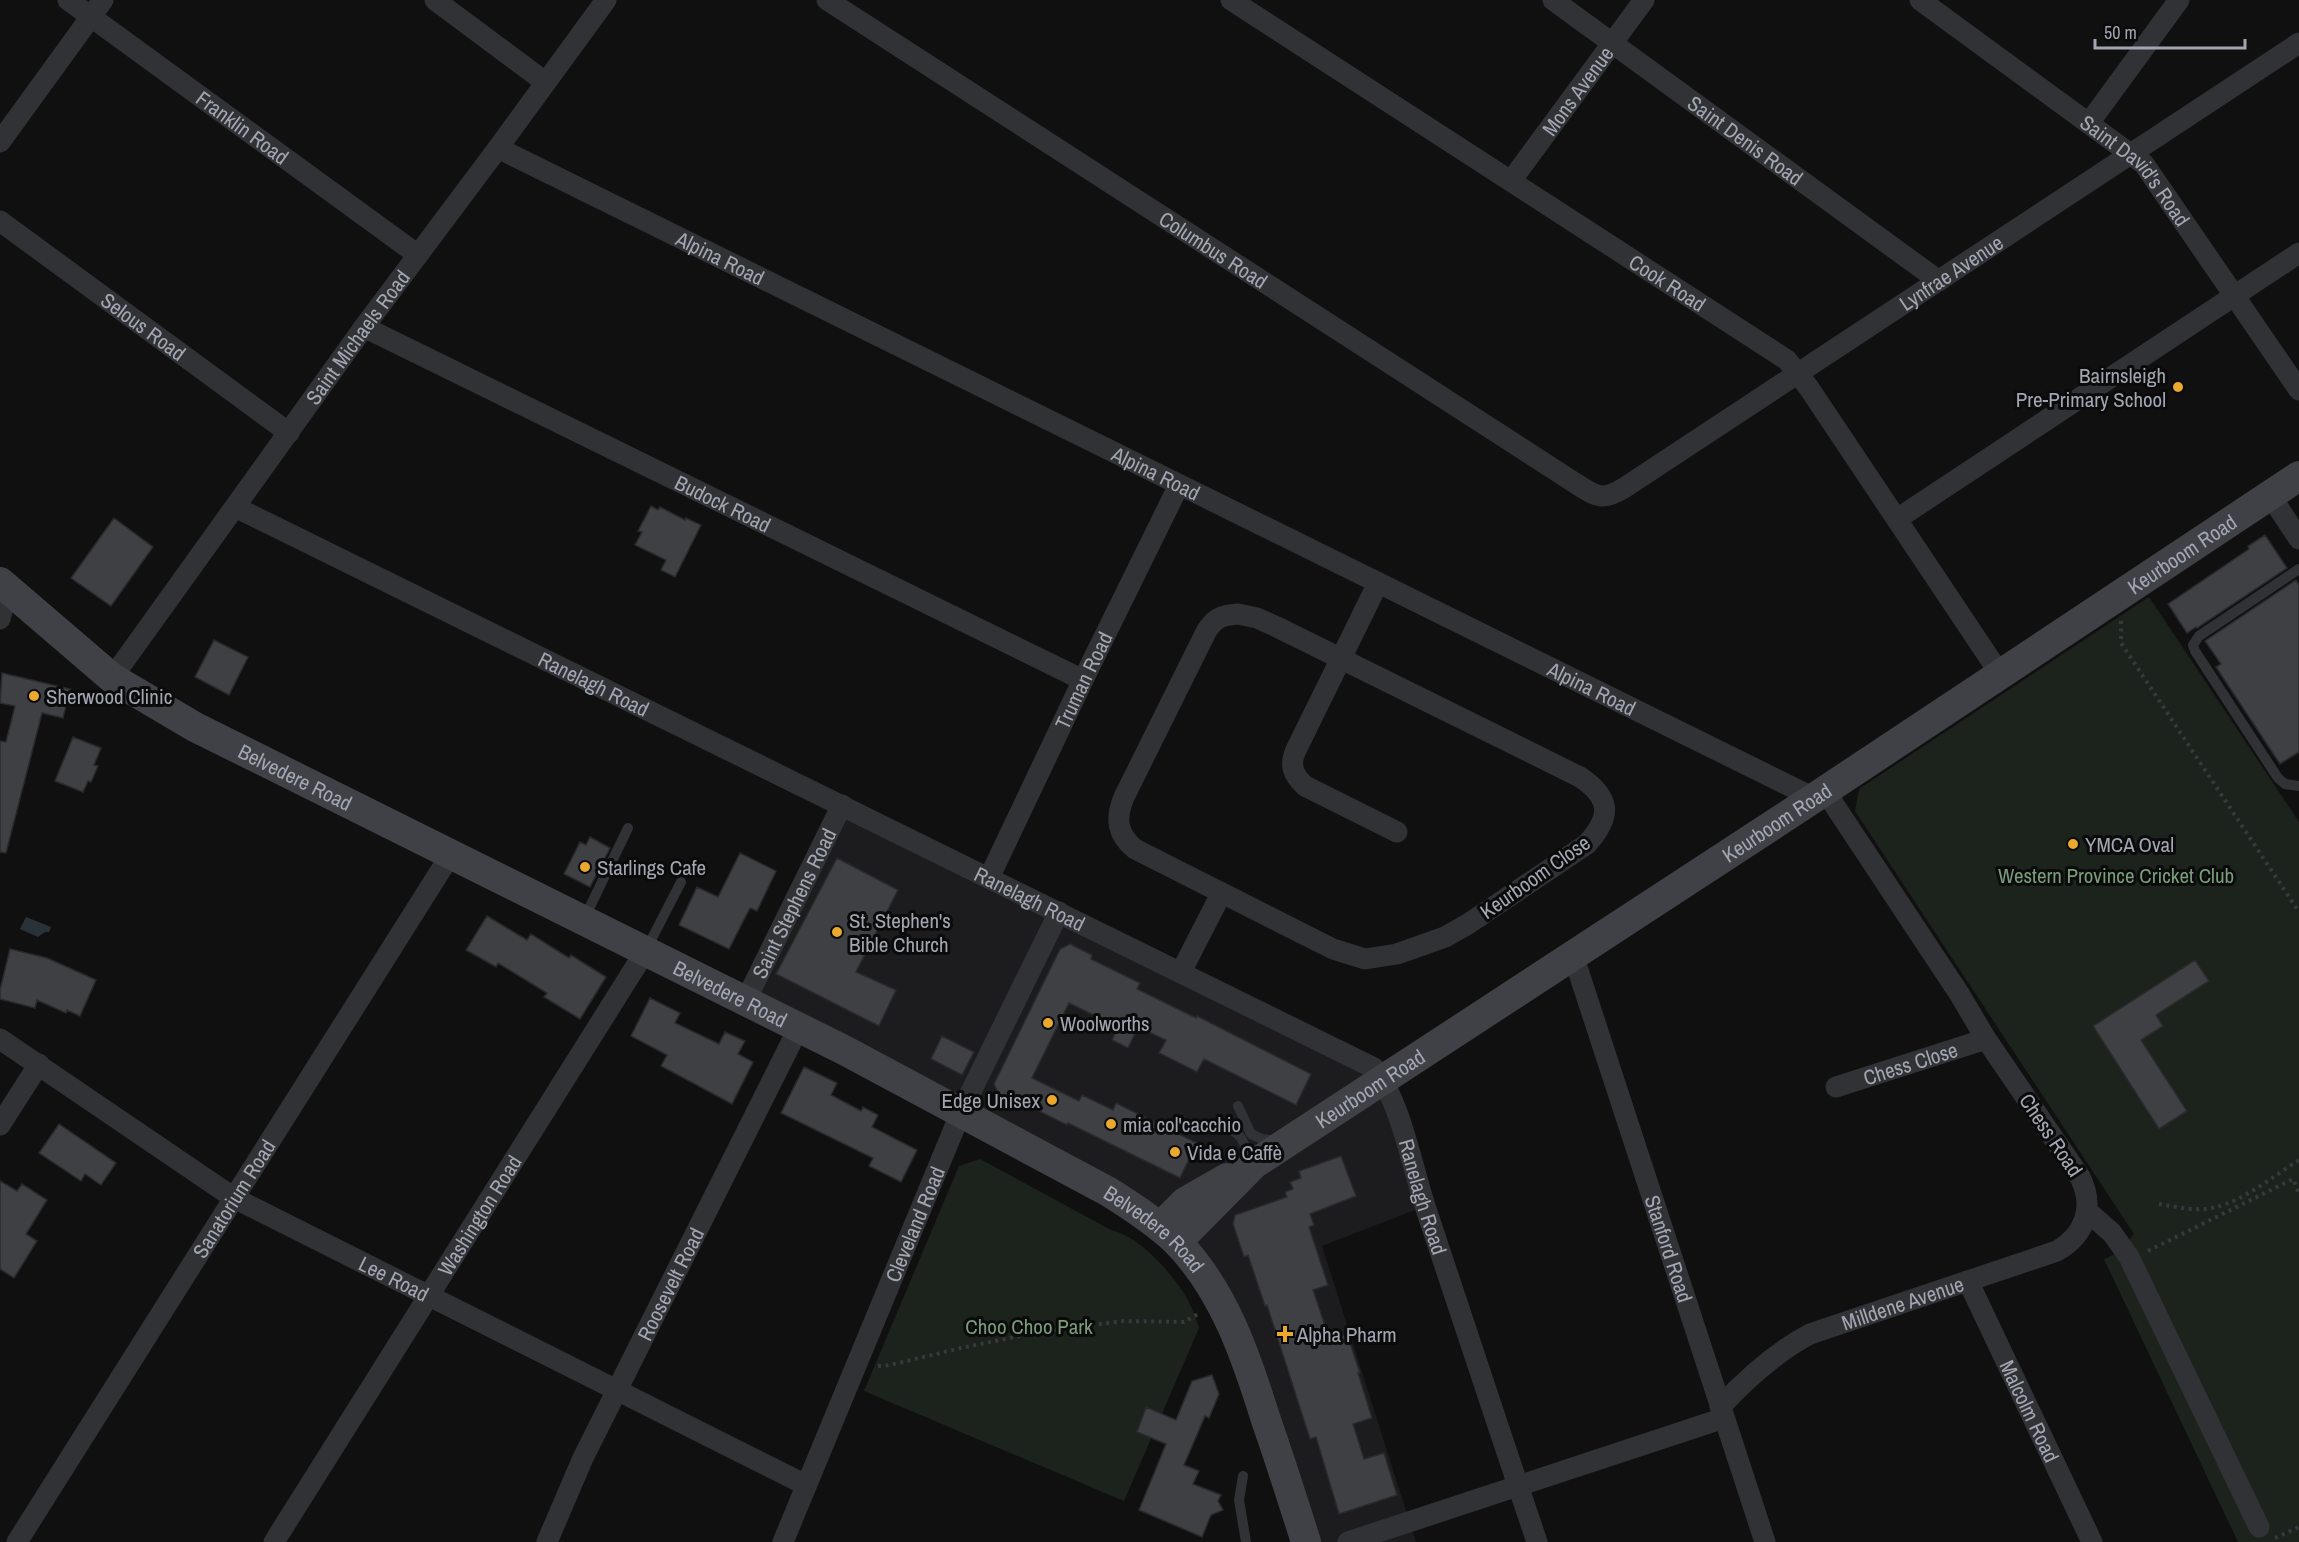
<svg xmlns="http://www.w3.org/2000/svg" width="2299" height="1542" viewBox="0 0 2299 1542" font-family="'Archivo Narrow',sans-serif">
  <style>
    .built { fill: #1c1c1e }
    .green { fill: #1c231d }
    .water { fill: #2a3239 }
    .building { fill: #3f4044; stroke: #2a2a2d; stroke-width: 1.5 }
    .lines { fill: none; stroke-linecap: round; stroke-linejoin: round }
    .path { stroke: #37393d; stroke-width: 4; stroke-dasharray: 3 4.5; stroke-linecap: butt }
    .service { stroke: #313236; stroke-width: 10 }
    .minor { stroke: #313236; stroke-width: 21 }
    .secondary { stroke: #3f4146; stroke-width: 30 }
    .poi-dot { fill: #eaa92e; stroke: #0b0b0c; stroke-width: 2 }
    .labels { text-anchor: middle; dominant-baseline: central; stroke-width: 6; stroke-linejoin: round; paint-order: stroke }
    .street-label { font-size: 21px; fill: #a1a6b1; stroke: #0b0b0c }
    .poi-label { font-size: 21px; fill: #a1a6b1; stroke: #0b0b0c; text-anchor: start }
    .park-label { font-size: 21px; fill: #799c7a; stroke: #0b0b0c }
  </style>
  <rect width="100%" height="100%" fill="#101011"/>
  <!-- built -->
  <path class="built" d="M842,805L1374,1068L1425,1206L1322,1246L1416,1542H1306L1244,1352L1177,1242L746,1000Z"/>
  <!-- green -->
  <path class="green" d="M2149,597L2299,822V1542H2238L2104,1259C2118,1254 2125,1245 2134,1234L1855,811L1859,789Z
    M980,1159L1111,1230C1140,1236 1175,1276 1189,1302C1193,1310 1196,1319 1199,1328L1124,1501L864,1391L959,1166Z"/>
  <!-- water -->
  <path class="water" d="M26,917L51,927L49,932H45L38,937L20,929Z"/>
  <!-- building -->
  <path class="building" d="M651,506L658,510L660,507L685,520L686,518L701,525L675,577L661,570L666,560L635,545L642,532L638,531Z
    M114,518L153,547L111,606L71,578Z
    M2265,535L2287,568L2197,628L2196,627L2187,633L2168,604L2249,549L2248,546Z
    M2296,580L2299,585V752L2280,764L2216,667L2221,664L2205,641Z
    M214,640L248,657L229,695L195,677Z
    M2,673L70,689L63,718L42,713L6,853L0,852V741L6,742L15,706L0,703Z
    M73,737L101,748L94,765L98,766L91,782L88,781L83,792L55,781Z
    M590,837L610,848L590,887L564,874L580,842L586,845Z
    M740,853L776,871L757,911L750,908L729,949L679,925L697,887L718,897Z
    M837,858L898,890L856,972L896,990L879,1026L776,974Z
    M487,916L527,940L531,934L569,958L571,955L606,977L580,1019L544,997L547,993L498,963L496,967L466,950Z
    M1070,944L1092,955L1091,959L1140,983L1137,989L1196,1018L1197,1016L1311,1074L1296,1105L1204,1059L1197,1072L1159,1053L1166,1040L1138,1027L1128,1048L1112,1040L1118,1027L1069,1003L1032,1078L1079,1101L1082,1095L1113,1110L1116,1103L1197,1143L1180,1178L1068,1123L1067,1125L1021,1102L1019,1105L1000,1096L994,1084L1060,949Z
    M10,949L47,958L96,980L80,1016L67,1010L66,1013L37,1000L35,1008L0,999V990Z
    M2195,960L2209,981L2156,1015L2163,1026L2141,1040L2187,1111L2159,1129L2093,1026Z
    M650,998L680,1013L675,1023L719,1044L725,1032L745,1041L738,1054L753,1062L732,1104L661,1066L667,1055L631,1036Z
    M942,1036L974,1052L962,1075L931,1059Z
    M804,1067L837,1083L831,1095L861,1111L863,1107L878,1115L872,1127L917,1150L901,1182L869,1166L873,1158L781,1113Z
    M59,1124L116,1163L101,1185L85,1174L81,1181L39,1153Z
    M1341,1156L1356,1196L1310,1214L1314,1225L1309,1227L1328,1285L1313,1290L1330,1340L1347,1334L1360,1373H1358L1372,1418L1353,1424L1364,1459L1384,1453L1397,1495L1339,1514L1316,1437L1310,1439L1267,1305L1265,1306L1248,1255L1244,1257L1233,1224L1235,1215L1287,1197L1285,1192L1293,1189L1290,1182L1301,1178L1299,1171Z
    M0,1181L17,1191L22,1184L47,1200L26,1234L37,1241L14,1278L0,1269Z
    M1212,1375L1219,1394L1209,1418L1205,1416L1184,1465L1199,1471L1193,1484L1221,1495L1218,1501L1223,1510L1211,1515L1202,1537L1139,1510L1166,1444L1137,1432L1146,1407L1176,1420L1192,1381Z"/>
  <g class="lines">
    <!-- path -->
    <path class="path" d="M2121,621V643L2299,912
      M2159,1204C2173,1206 2187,1210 2201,1209C2234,1209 2272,1177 2299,1160
      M2148,1251L2293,1179L2299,1193
      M878,1366L890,1365L961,1348L1034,1333L1123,1321L1184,1322L1200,1313
      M2275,1538L2299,1527"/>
    <!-- service -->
    <path class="service" d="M2299,569L2199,636L2193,645L2195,651L2278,778L2285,784L2299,786
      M584,919L628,828
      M647,948L681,882
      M1238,1106L1251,1134L1262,1139L1277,1141
      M1225,1128C1246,1134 1242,1145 1252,1161
      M1243,1476L1239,1500L1246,1542"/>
    <!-- minor -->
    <g class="minor">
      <path id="s1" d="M68,0L418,255"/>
      <path d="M435,0L545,82"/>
      <path id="s2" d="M827,0L1575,483C1596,496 1601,502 1624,488L2299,43"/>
      <path id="s3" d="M1231,0L1787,360L1809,388L2000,674"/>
      <path id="s4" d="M1553,0L1939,281"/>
      <path id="s5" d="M1920,0L2144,164L2299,390"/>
      <path d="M2089,123L2179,0"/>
      <path d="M0,142L103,0"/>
      <path id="s6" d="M498,148L1814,798"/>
      <path id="s7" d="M1511,181L1644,0"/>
      <path id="s8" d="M0,221L289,433"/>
      <path id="s9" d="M364,327L1083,680"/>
      <path d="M2270,495L2299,539"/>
      <path id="s10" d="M235,507L1374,1068C1401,1102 1412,1167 1426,1209C1462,1320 1500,1431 1537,1542"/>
      <path d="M1897,519L2299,253"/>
      <path d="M1378,583L1296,750C1289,765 1293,775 1305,786L1397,832"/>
      <path d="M1238,614L1257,618L1277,627L1580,777C1611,798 1612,816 1587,844L1468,924L1445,937L1397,954L1365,959L1333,949L1135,849C1117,834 1115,819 1124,797L1207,630C1216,617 1223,615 1238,614Z"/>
      <path d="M0,619L8,589"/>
      <path id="s11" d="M112,678L364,327L498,148L606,0"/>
      <path id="s12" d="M989,878L1083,680L1179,485"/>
      <path id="s13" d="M1573,955L1765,1542"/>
      <path d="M1181,972L1221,894"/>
      <path id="s14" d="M746,1000L842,805"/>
      <path id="s15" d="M0,1039L234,1198L806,1485"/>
      <path id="s16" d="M1836,1087L1986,1039"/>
      <path d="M0,1125L39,1064"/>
      <path d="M2087,1211L2112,1233L2129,1257L2259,1527"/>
      <path id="s17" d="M1968,1281L2092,1542"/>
      <path id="s18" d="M1720,1407C1746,1379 1776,1352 1810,1334L2057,1251C2085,1235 2095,1207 2080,1177L1986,1039L1960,995L1825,791"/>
      <path id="s19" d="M17,1542L451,854"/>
      <path id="s20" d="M274,1542L646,950"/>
      <path id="s21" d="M547,1542L583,1458L799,1027"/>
      <path id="s22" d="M783,1542L961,1112L1059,912"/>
      <path d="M1348,1542L1724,1418"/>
    </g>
    <!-- secondary -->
    <g class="secondary">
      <path id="s23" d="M0,582L112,678L195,727L844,1050L1109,1192C1133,1207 1156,1222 1176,1241C1224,1290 1246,1356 1266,1420C1280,1460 1293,1501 1306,1542"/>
      <path d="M1160,1227L1185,1202L1227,1178"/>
      <path id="s24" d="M1177,1242L1254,1164L1814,798L2299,476"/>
    </g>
  </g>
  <!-- markers -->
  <g class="poi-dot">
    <circle cx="2178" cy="387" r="6"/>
    <circle cx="34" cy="696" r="6"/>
    <circle cx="2073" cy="844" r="6"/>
    <circle cx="585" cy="867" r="6"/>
    <circle cx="837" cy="932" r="6"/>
    <circle cx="1048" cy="1023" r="6"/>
    <circle cx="1052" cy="1100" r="6"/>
    <circle cx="1111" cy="1124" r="6"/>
    <circle cx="1175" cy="1152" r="6"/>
    <path d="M1282 1325h6v6h6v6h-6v6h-6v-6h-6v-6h6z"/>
  </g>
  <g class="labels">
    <!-- street labels -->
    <g class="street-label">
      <text stroke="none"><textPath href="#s7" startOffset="112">Mons Avenue</textPath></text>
      <text stroke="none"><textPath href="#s1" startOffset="216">Franklin Road</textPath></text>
      <text stroke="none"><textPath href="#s4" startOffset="238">Saint Denis Road</textPath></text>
      <text stroke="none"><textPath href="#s5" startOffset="276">Saint David's Road</textPath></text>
      <text stroke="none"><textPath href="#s2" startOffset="460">Columbus Road</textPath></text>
      <text stroke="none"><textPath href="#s6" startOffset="248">Alpina Road</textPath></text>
      <text stroke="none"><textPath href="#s2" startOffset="1336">Lynfrae Avenue</textPath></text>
      <text stroke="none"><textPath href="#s3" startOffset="520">Cook Road</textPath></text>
      <text stroke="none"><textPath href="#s8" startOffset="178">Selous Road</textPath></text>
      <text stroke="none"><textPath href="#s11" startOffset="420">Saint Michaels Road</textPath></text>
      <text stroke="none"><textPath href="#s6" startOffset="734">Alpina Road</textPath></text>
      <text stroke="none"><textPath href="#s9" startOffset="400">Budock Road</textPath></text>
      <text stroke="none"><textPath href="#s24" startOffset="1220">Keurboom Road</textPath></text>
      <text stroke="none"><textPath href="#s12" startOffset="219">Truman Road</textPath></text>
      <text stroke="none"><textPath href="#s10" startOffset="400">Ranelagh Road</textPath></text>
      <text stroke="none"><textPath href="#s6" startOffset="1220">Alpina Road</textPath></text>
      <text stroke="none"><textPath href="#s23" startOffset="356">Belvedere Road</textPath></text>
      <text stroke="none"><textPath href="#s24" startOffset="734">Keurboom Road</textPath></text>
      <text transform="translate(1535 877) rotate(-35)">Keurboom Close</text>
      <text stroke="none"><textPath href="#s10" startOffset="886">Ranelagh Road</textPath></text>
      <text stroke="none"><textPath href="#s14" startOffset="108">Saint Stephens Road</textPath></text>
      <text stroke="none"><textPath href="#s23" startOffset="842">Belvedere Road</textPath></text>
      <text stroke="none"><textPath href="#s16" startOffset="78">Chess Close</textPath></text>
      <text stroke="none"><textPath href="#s24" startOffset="248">Keurboom Road</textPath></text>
      <text transform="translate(2051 1135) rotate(56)">Chess Road</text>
      <text stroke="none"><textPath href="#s10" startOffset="1408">Ranelagh Road</textPath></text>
      <text stroke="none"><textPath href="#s19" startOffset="406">Sanatorium Road</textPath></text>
      <text stroke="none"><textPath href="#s20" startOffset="386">Washington Road</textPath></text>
      <text stroke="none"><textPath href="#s22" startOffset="344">Cleveland Road</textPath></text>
      <text stroke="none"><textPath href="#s23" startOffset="1328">Belvedere Road</textPath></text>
      <text stroke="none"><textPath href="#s13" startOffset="309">Stanford Road</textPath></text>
      <text stroke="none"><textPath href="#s15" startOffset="462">Lee Road</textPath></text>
      <text stroke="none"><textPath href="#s21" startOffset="286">Roosevelt Road</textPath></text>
      <text stroke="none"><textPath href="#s18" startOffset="214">Milldene Avenue</textPath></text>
      <text stroke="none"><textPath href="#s17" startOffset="144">Malcolm Road</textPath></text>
    </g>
    <!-- poi labels -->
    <g class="poi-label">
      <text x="2166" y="375" text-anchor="end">Bairnsleigh<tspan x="2166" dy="24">Pre-Primary School</tspan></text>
      <text x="46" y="696">Sherwood Clinic</text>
      <text x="2085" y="844">YMCA Oval</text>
      <text x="597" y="867">Starlings Cafe</text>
      <text x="849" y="920">St. Stephen's<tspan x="849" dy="24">Bible Church</tspan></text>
      <text x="1060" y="1023">Woolworths</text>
      <text x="1040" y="1100" text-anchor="end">Edge Unisex</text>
      <text x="1123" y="1124">mia col'cacchio</text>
      <text x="1187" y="1152">Vida e Caffè</text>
      <text x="1297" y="1334">Alpha Pharm</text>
    </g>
    <!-- park labels -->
    <g class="park-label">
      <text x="2116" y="875">Western Province Cricket Club</text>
      <text x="1029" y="1326">Choo Choo Park</text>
    </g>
  </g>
  <!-- scale -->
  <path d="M2095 39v9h150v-9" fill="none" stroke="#a1a6b1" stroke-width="3"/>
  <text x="2104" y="39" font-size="18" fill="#a1a6b1" stroke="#0b0b0c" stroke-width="4.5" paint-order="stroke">50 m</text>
</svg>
